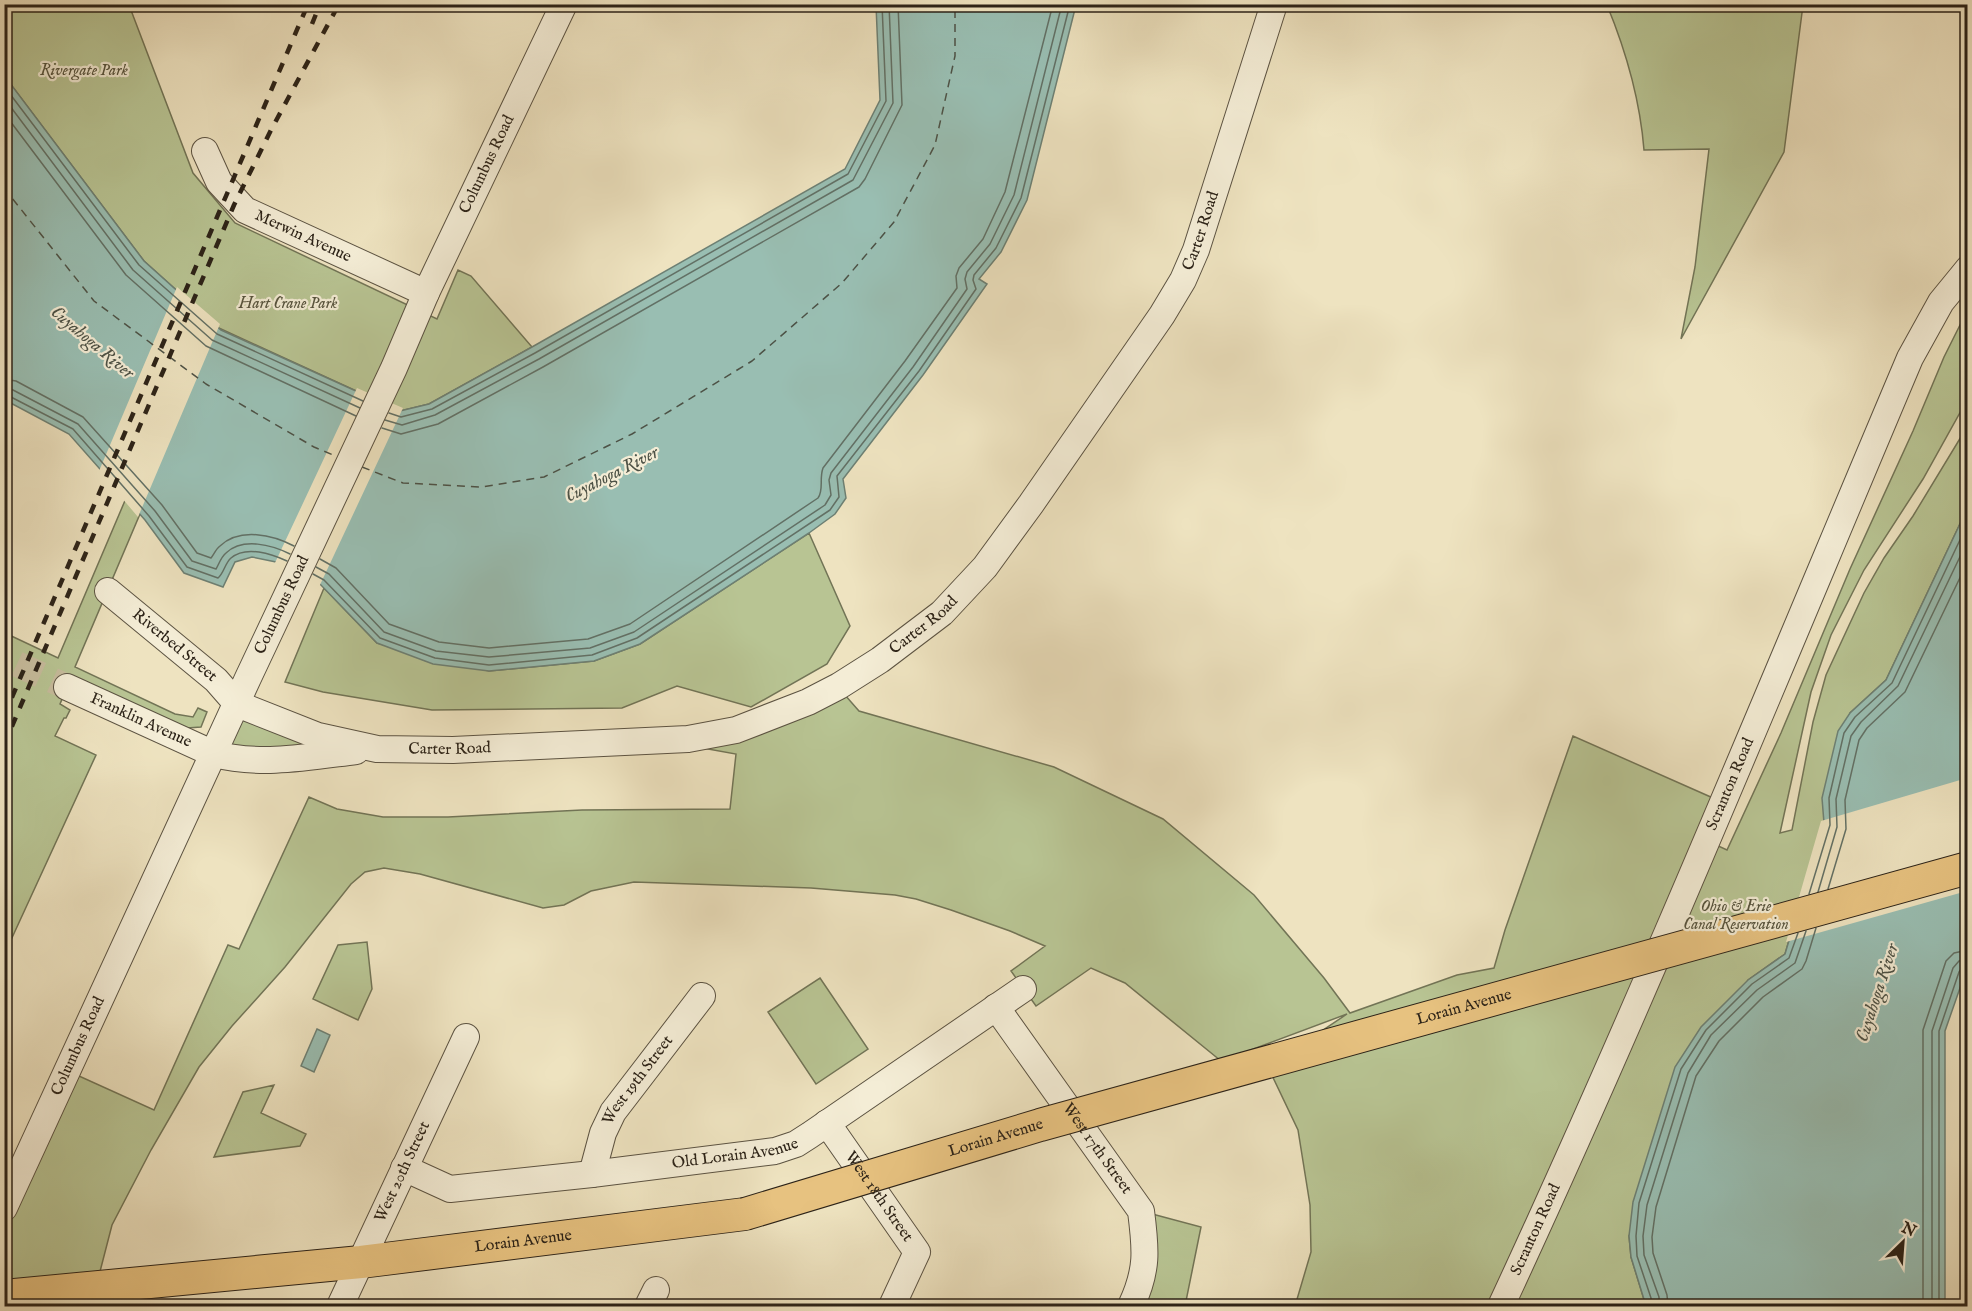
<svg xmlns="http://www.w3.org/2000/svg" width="1972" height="1311" viewBox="0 0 1972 1311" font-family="'IM FELL English',serif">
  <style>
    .green { fill: #b8c493; stroke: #727456; stroke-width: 1.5 }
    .water { fill: #99beb2; stroke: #6d8074; stroke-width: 1.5 }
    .pier { fill: #eee3c0 }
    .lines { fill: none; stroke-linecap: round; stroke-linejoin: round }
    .shore { stroke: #627065; stroke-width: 1.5 }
    .ferry { stroke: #4d5246; stroke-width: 1.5; stroke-dasharray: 8 6; stroke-linecap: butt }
    .minor-tunnel { stroke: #c7bd9e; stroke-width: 26; stroke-dasharray: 26 13; stroke-linecap: butt }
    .minor-casing { stroke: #5c5342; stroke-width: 28 }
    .major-casing { stroke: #2c2318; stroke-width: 34 }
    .minor { stroke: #f4edd6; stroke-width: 26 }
    .major { stroke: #e7c280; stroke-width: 32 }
    .rail { stroke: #2c2318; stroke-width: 4.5; stroke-dasharray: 10 10; stroke-linecap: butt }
    .major-bridge-casing { stroke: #2c2318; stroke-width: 34; stroke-linecap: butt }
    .major-bridge { stroke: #e7c280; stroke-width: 32 }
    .labels { text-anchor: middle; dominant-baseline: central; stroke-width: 4.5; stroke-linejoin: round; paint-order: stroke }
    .park-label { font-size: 16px; font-style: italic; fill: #56533d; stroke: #f4edd6 }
    .street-label { font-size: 16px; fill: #2c2318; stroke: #f4edd6 }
    .water-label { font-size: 18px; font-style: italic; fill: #4d5246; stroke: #f4edd6 }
  </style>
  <rect width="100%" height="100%" fill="#eee3c0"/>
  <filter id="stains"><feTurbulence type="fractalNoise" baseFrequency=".00333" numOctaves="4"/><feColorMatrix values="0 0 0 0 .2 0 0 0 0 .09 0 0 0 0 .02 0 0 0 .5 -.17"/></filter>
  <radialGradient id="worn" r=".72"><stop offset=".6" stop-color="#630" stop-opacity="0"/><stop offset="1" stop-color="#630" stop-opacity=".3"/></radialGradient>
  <!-- green -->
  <path class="green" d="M5,5H129L193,173L235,223L437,319L458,270L471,276L532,347L429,404L400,411L219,328L75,667L175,714L193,717L198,708L207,712L201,727L187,728L69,683L60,704L70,710L66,718H64L55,736L96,755L5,953V633L58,658L204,315L144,261L9,82L5,67Z
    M1607,5H1803L1784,152L1681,339L1695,267L1709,149L1644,150C1640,100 1626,51 1607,5Z
    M1967,311V400L1923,479L1864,570L1831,635L1811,692L1780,833L1792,830L1813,722L1826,675L1864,593L1884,558L1913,516L1967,427V509L1886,680L1850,713L1824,820L1785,954L1748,980L1629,1236L1631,1257L1646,1306H1295L1311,1252L1310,1205L1298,1130L1268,1067L1347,1014L1221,1061L1125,983L1091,968L1036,1006L1011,971L1045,946L1010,931L951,910L916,899L895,895L811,888L634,882L591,891L564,905L543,908L420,874L384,868L365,872L351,884L285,967L232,1026L199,1067L151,1150L112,1225L96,1287L5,1296V1208L68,1071L154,1110L228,945L239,949L309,797L337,809L383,817H448L582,810L730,809L736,754L686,745L845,695L859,711L1054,767L1163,819L1254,895L1324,978L1350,1013L1457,975L1494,968L1505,930L1573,736L1722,802L1705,840L1727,850L1781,733L1850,569L1913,431L1944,357Z
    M809,533L850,626L827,664L751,707L677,686L622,708L432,710L323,692L285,682L324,588L377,643L489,671L594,661L640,644Z
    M237,704L371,749L214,754Z
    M367,942L372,989L358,1020L313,999L338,945Z
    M820,978L868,1049L816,1084L768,1012Z
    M274,1085L261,1113L306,1134L300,1146L214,1157L243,1092Z
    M1141,1211L1201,1227L1185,1306H1131Z"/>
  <!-- water -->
  <path class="water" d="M876,5H1076L1027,200L1001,252L979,279L987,284L923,375L843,479L846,498L835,514L809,533L640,644L594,661L489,671L433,664L377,643L320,584L276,562L252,557L235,562L223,587L184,573L145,520L69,434L5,400L4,68L9,82L144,261L221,330L400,411L429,404L532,347L845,169L880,100Z
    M1967,509L1968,965L1945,1031V1306H1646L1631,1257L1629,1236L1633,1202L1675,1067L1701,1027L1748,980L1785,954L1824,823L1822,798L1838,731L1850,713L1886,680Z
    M317,1029L330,1035L314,1072L301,1066Z"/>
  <!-- pier -->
  <path class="pier" d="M177,287L220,324L138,517L99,471Z
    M357,388L403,408L319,587L274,565Z
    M1967,778V891L1786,942L1821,821Z"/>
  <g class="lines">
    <!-- shore -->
    <path class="shore" d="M4,86L139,265L217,334L363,401
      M4,98L133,270L212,340L360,408
      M4,113L126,275L206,346L356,416
      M4,379L16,381L83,417L162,505L197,553L211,558C214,554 216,549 220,546C240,527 273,535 294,546
      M4,388L13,390L78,424L155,511L192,561L216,569C219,564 221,557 226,553C243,537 272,545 290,554
      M4,396H9L73,429L149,516L187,567L218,578C224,573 225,563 231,558C246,545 272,554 287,561
      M389,413L401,417L432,409L535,353L848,174L886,101L882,4
      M385,420L402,425L435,415L539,359L853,180L893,103L889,4
      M382,428L401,434L438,424L543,367L859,187L865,179L902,105L898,4
      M320,559L336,568L389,624L439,642L489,648L588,639L630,624L818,498C824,490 819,479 823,468L905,361L957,288L956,276L959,268L983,239L1005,192L1053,4
      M316,567L329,574L384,632L436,651L489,657L590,648L634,632L825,505L831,495L829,480L831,473L913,367L967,289L965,279L967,272L990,244L1014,195L1062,4
      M313,574L324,580L380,638L435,658L489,665L592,655L637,638L830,510L839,497L837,476L919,371L976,289L973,280L974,275L996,248L1021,198L1070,4
      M1828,889L1846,829L1845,800L1859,740L1867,728L1905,692L1968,561
      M1818,892L1837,827L1836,799L1851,736L1861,722L1898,686L1968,540
      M1809,894L1830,825L1829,798L1844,733L1855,717L1892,683L1968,523
      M1652,1306L1651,1298L1637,1256L1636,1236L1639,1203L1681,1069L1706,1030L1752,984L1789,958L1798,933
      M1659,1306V1297L1644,1255L1643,1236L1647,1205L1688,1073L1711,1035L1757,990L1795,963L1806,931
      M1668,1306L1667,1295L1653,1253L1652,1237L1656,1207L1696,1076L1719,1041L1763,997L1802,969L1806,961L1816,928
      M1923,1306V1030L1946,961L1954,953L1968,950
      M1932,1306V1031L1953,968L1959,961L1968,959
      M1939,1306V1031L1959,972L1962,968L1968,967"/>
    <!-- ferry -->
    <path class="ferry" d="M4,188L94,301L206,384L314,447L338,457
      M362,467L403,483L481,487L544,477L632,434L752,361L842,283L894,222L935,145L955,56V4"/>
    <!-- minor-tunnel -->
    <path class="minor-tunnel" d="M17,664L67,687"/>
    <!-- minor casing -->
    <g class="minor-casing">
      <g id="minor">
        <path id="s1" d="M205,151L219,182L245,210L426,293"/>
        <path id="s2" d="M108,591L216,680L237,704L318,736L377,749L453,750L688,739L736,730L808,702L839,686L880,660L942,613L985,567L1031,504L1162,315L1183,280L1196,250L1274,4"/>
        <path id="s3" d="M67,687L214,754C261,766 308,757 356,751"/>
        <path id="s4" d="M996,1007L1141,1211C1146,1250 1148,1270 1131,1306"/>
        <path id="s5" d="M827,1123L917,1252L892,1306"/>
        <path id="s6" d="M404,1168L450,1189L592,1174L775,1151L796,1144L810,1135L1023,989"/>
        <path id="s7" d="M592,1174L603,1133L613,1112L702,996"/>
        <path id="s8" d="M4,1208L248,678L394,368L426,293L564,4"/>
        <path id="s9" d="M340,1306L466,1037"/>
        <path d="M648,1306L656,1290"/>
        <path id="s10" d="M1501,1306C1646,994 1776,675 1910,358L1941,302L1968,269"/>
      </g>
    </g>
    <!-- major casing -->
    <g class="major-casing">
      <g id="major">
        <path id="s11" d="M4,1296L361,1262L745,1214"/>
      </g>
    </g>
    <!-- minor -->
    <use href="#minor" class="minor"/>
    <!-- major -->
    <use href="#major" class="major"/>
    <!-- rail -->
    <path class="rail" d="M312,24L320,4
      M4,716L308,4
      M4,745L234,205L271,130L339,4"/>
    <!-- major-bridge casing -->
    <g class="major-bridge-casing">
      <g id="major-bridge">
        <path id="s12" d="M745,1214L1040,1125L1968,868"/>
      </g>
    </g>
    <!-- major-bridge -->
    <use href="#major-bridge" class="major-bridge"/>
  </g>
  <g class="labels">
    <!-- park labels -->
    <g class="park-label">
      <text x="84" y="71">Rivergate Park</text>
      <text x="288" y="304">Hart Crane Park</text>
      <text x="1736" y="907">Ohio &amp; Erie<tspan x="1736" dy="18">Canal Reservation</tspan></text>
    </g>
    <!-- street labels -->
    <g class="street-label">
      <text stroke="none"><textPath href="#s8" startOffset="1150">Columbus Road</textPath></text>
      <text stroke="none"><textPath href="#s2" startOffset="1382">Carter Road</textPath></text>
      <text stroke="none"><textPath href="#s1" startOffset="136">Merwin Avenue</textPath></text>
      <text stroke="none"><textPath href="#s8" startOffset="664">Columbus Road</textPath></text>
      <text stroke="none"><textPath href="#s2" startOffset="896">Carter Road</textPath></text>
      <text stroke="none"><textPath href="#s2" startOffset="86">Riverbed Street</textPath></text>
      <text stroke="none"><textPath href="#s3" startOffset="81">Franklin Avenue</textPath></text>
      <text stroke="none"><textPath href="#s2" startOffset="392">Carter Road</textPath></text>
      <text stroke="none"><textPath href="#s10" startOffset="570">Scranton Road</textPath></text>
      <text stroke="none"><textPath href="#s12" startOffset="748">Lorain Avenue</textPath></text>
      <text stroke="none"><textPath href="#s8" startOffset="178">Columbus Road</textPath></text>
      <text stroke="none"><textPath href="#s7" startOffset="106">West 19th Street</textPath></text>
      <text stroke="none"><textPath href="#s12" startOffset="262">Lorain Avenue</textPath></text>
      <text stroke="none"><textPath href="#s4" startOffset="174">West 17th Street</textPath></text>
      <text stroke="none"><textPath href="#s6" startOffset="338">Old Lorain Avenue</textPath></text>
      <text stroke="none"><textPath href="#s9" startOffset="148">West 20th Street</textPath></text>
      <text stroke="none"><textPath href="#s5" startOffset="90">West 18th Street</textPath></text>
      <text stroke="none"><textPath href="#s10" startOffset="84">Scranton Road</textPath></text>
      <text stroke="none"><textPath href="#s11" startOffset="522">Lorain Avenue</textPath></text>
    </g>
    <!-- water labels -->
    <g class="water-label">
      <text transform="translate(92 343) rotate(40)">Cuyahoga River</text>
      <text transform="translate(612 475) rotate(-27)">Cuyahoga River</text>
      <text transform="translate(1878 993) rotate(-72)">Cuyahoga River</text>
    </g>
  </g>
  <!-- margin -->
  <rect width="1972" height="1311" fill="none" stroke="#eee3c0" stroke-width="24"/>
  <rect x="6" y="6" width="1960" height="1299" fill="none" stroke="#2c2318" stroke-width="3"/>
  <rect x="12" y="12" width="1948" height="1287" fill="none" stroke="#2c2318" stroke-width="1.5"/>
  <!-- north arrow -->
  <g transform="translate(1903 1242) rotate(25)" stroke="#f4edd6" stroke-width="4.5" paint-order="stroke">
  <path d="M0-4.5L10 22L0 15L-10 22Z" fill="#2c2318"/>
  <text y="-9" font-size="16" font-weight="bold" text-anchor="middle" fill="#2c2318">N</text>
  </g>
  <rect width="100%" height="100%" filter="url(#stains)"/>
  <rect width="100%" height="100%" fill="url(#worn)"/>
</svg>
